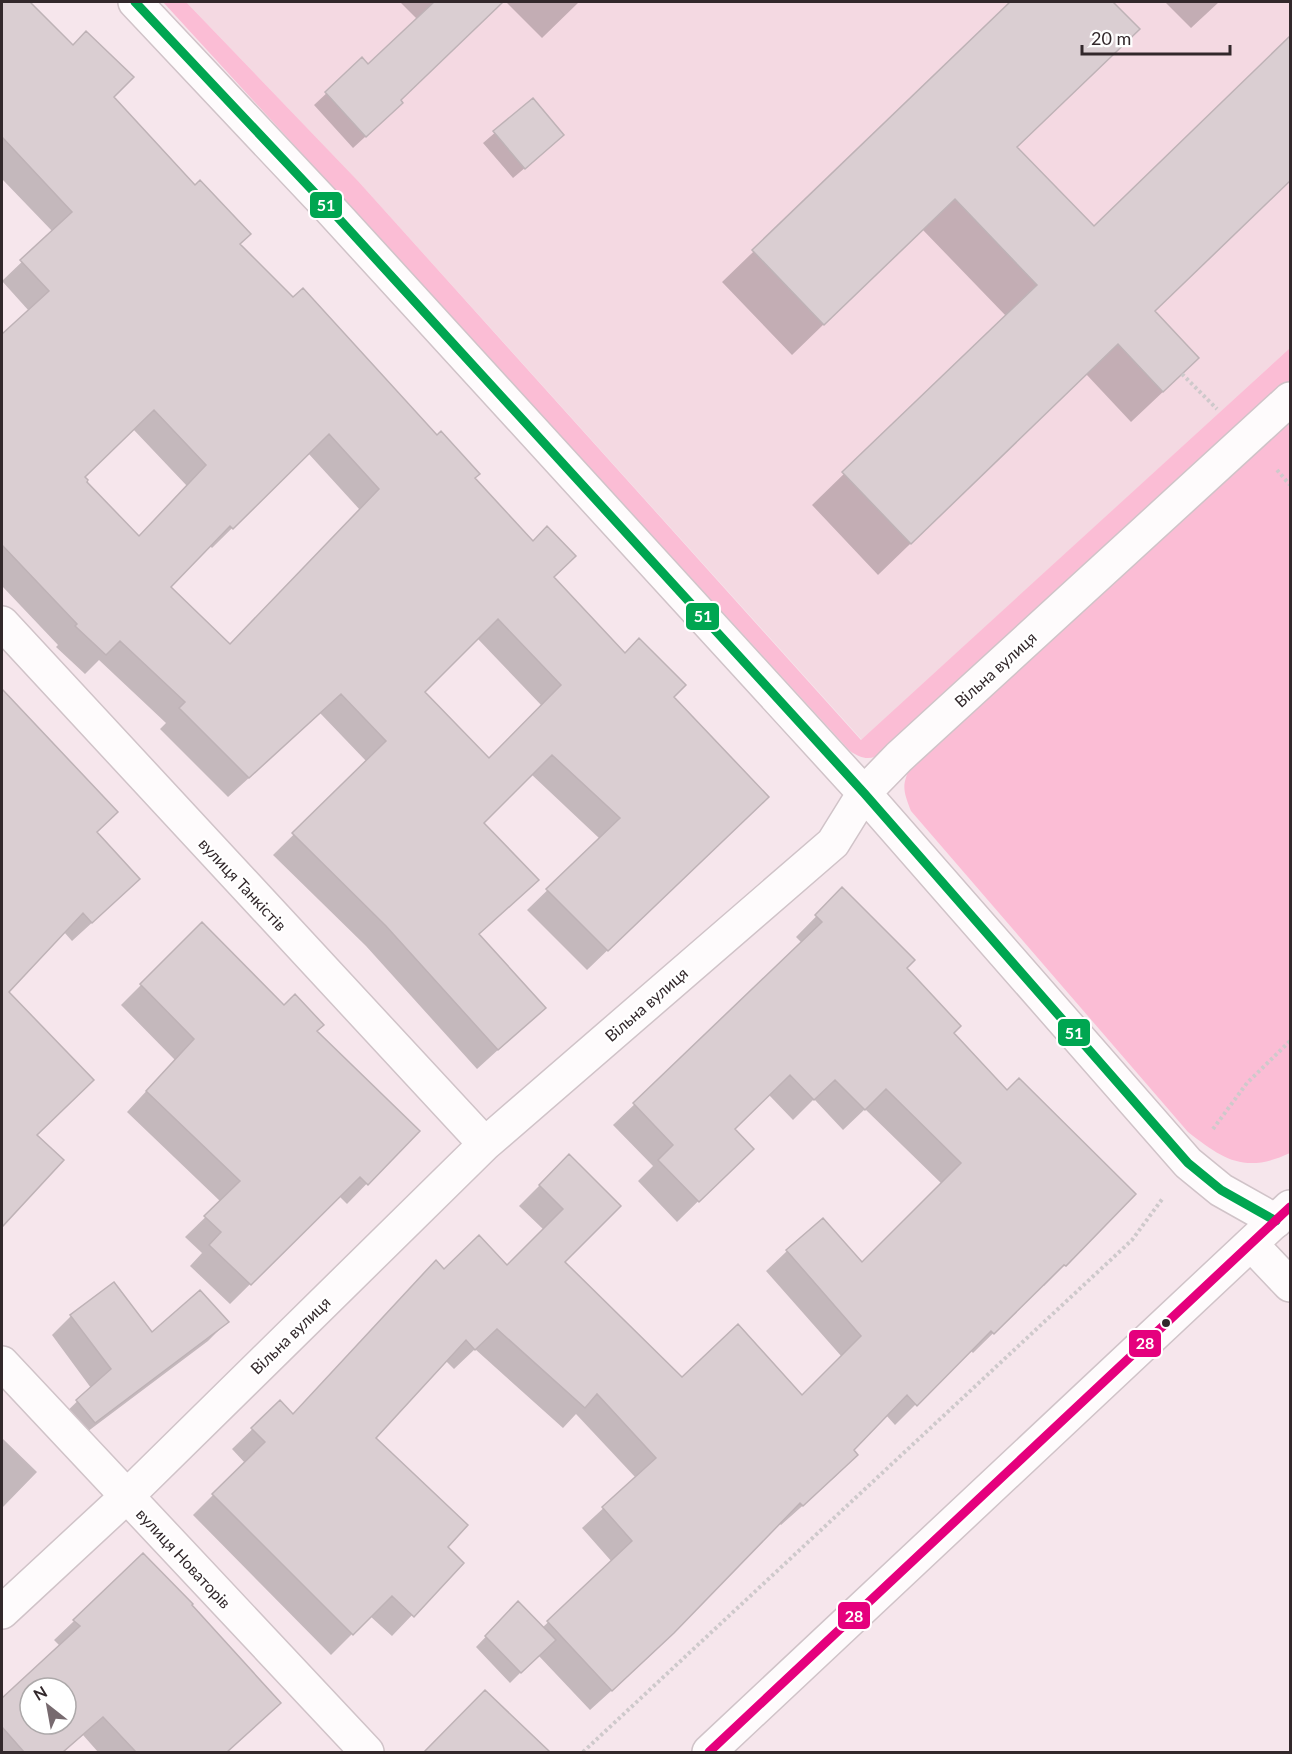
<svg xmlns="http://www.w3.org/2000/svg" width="1292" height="1754" viewBox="0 0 1292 1754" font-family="Lato,sans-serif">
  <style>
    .built { fill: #f4d9e2 }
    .green { fill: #fbbdd5 }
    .shadow { fill: #0003; fill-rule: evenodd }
    .building { fill: #daced2; stroke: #beb2b6; stroke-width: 1.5; fill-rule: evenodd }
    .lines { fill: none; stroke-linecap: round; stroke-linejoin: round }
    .street-casing { stroke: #d0c3c8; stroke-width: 36 }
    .secondary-casing { stroke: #d0c3c8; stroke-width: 36 }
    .path { stroke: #cec9cb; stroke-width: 4; stroke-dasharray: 3 3; stroke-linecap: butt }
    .street { stroke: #fefbfc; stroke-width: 33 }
    .secondary { stroke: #fefbfc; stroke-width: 33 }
    .bus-1-casing { stroke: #fff; stroke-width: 14 }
    .bus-2-casing { stroke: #fff; stroke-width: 14 }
    .bus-1 { stroke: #00a651; stroke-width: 9 }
    .bus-2 { stroke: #e5007d; stroke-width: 9 }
    .bus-dot { fill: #32282b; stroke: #fff; stroke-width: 2 }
    .labels { text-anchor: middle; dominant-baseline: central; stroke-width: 4.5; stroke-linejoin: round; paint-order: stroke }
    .street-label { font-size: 16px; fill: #32282b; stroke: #fff }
    .line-badge { stroke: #fff; stroke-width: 2 }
    .badge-label { font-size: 16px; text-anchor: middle; font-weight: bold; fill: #fff }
  </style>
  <rect width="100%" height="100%" fill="#f6e6ec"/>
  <!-- built -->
  <path class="built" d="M186,2H1290V348L862,740L358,181Z"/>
  <!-- green -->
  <path class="green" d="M163,2H186L358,181L861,740L1290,348V380L885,753C870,760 863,760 850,751Z
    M1290,420V1153C1245,1174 1224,1160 1188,1132L911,811C903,790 901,785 912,764Z"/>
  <!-- shadow -->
  <path class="shadow" d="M2,2H28L73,47L112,97L238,244L474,479L552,578L625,655L672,697L746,817L587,970L527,910L600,839L531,774L482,823L537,880L478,935L544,1008L477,1069L366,946L273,855L367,762L320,713L228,797L160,729L166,723L99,660L85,674L56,647L58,645L2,586V336L29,311L2,281L53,232L2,179ZM133,429L187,486L138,538L85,482L83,477ZM308,453L360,510L229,646L168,587L209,545L212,548ZM477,638L542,706L489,760L423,692Z
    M400,2H501L399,100L389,115L353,148L314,105L362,60L368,66L417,19Z
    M506,2H579L542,38Z
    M1012,2H1111L1137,29L1016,147L1082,239L1285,44L1290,50V180L1153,312L1166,389L1131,422L1086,374L878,575L812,505L1006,316L922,229L792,355L722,282Z
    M1165,2H1219L1191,28Z
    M533,100L552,145L513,178L483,143Z
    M2,690L116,812L95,833L119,898L72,941L64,932L7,992L36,1135L62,1160L2,1225Z
    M842,890L905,968L952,1033L1007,1092L1134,1194L1044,1286L1043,1284L973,1353L970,1350L895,1425L886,1415L852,1450L856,1455L836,1476L781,1525L779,1523L652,1654L590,1710L538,1655L510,1683L476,1647L518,1603L542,1628L612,1562L582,1528L636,1478L576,1414L563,1428L475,1349L454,1369L445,1360L374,1438L446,1547L462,1563L392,1636L370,1616L331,1655L193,1515L245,1463L232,1449L280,1402L292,1415L444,1271L507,1267L544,1230L519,1206L569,1156L563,1262L682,1379L802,1397L842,1357L766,1271L787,1251L861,1264L942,1184L865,1109L843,1130L814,1099L793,1120L769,1095L733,1129L731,1169L677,1222L638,1181L653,1166L613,1125L802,943L796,937Z
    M202,924L284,1007L315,1031L418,1131L347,1204L339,1196L230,1304L190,1266L202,1253L185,1237L221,1202L127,1112L175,1060L121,1005Z
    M114,1284L152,1334L227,1322L208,1341L75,1441L58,1420L91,1388L52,1335L71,1316Z
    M2,1438L37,1472L2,1508Z
    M74,1621L259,1723L226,1752H98L83,1735L63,1752H2V1700L60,1646L54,1640ZM30,1688H66V1724H30Z
    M485,1692L545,1750L542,1752H426Z"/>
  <!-- building -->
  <path class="building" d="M2,2H30L73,45L86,31L134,77L114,97L195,185L200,180L251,234L240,244L293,297L303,288L437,435L441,431L480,474L475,478L533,541L547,526L576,556L554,577L625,653L639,638L686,685L674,697L769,797L608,951L546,889L620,818L552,755L484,823L539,880L479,934L546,1008L498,1050L386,926L292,833L386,741L341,694L249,778L179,708L185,702L120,641L106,655L75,626L77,624L2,545V334L49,291L20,260L72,212L2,137ZM154,410L206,465L139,536L87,482L88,480L85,477ZM329,434L379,489L230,644L171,587L230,526L233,529ZM498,619L561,685L489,758L425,692Z
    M434,2H503L401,100L403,103L366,137L325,92L362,57L368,64Z
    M1010,2H1113L1140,29L1017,147L1094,226L1290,36V181L1155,311L1199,358L1163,392L1118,344L911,544L842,472L1037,285L955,199L824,325L752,250Z
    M533,98L564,135L525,169L493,131Z
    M2,689L118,812L97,832L140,879L92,923L83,913L9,992L94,1080L37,1135L64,1160L2,1227Z
    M842,887L915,960L907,968L961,1026L954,1033L1007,1090L1019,1078L1136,1194L1066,1266L1064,1265L994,1334L991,1331L917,1406L907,1395L854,1450L858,1455L803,1506L800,1503L674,1633L612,1691L547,1621L632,1541L602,1507L656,1458L597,1394L585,1408L497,1329L475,1350L466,1340L376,1438L468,1525L448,1547L464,1563L414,1617L392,1596L353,1635L212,1494L265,1442L251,1428L280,1400L293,1414L436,1260L444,1269L479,1235L507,1265L563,1209L539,1185L569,1154L621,1206L565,1262L682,1377L738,1324L802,1395L861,1336L786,1250L823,1218L862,1262L961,1163L886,1089L865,1110L835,1080L814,1100L790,1075L735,1129L754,1149L699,1202L658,1160L673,1145L633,1103L822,922L815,915Z
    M202,922L284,1005L295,994L324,1025L317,1031L420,1131L368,1185L360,1177L251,1285L209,1245L221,1232L204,1216L240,1181L146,1091L194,1039L140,984Z
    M114,1282L152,1332L200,1290L229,1322L95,1423L76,1400L111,1369L70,1315Z
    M143,1553L193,1604L192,1605L281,1703L227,1752H136L103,1717L63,1752H24L2,1727V1698L80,1626L73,1620ZM30,1688H66V1724H30Z
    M518,1601L556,1640L521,1673L485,1636Z
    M485,1690L550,1752H424Z"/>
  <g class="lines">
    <!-- street casing -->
    <g class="street-casing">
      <path id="street" d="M135,2L330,209L864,793L1188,1163L1221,1190L1276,1221
        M2,623L485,1144
        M1251,1244L1290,1285
        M2,1363L367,1752
        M2,1612L126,1497L485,1144L833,843L864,793L899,757L1290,399"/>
    </g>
    <!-- secondary casing -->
    <g class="secondary-casing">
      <path id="secondary" d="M709,1752L1290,1207"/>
    </g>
    <!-- path -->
    <path class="path" d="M1182,374L1217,409
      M1277,470L1290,485
      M1213,1129L1247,1083L1290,1041
      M583,1752L1132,1240L1163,1198"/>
    <!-- street -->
    <use href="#street" class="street"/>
    <!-- secondary -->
    <use href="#secondary" class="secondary"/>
    <!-- bus-1 casing -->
    <g class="bus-1-casing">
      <path id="bus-1" d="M135,2L330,209L864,793L1188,1163L1221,1190L1276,1221"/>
    </g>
    <!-- bus-2 casing -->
    <g class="bus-2-casing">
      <path id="bus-2" d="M709,1752L1290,1207"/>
    </g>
    <!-- bus-1 -->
    <use href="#bus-1" class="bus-1"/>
    <!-- bus-2 -->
    <use href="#bus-2" class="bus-2"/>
  </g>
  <!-- markers -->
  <circle class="bus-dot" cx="1166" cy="1323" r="5"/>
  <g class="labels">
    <!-- street labels -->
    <g class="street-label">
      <text transform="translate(995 669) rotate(-42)">Вільна вулиця</text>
      <text transform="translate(243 884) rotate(47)">вулиця Танкістів</text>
      <text transform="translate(646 1004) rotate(-41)">Вільна вулиця</text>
      <text transform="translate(290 1335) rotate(-44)">Вільна вулиця</text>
      <text transform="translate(184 1558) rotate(47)">вулиця Новаторів</text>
    </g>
  </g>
  <g class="line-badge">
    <rect x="309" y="191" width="34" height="28" rx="6" fill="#00a651"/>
    <rect x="685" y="602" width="35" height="29" rx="6" fill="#00a651"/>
    <rect x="1057" y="1018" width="34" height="29" rx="6" fill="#00a651"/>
    <rect x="1128" y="1329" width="34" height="29" rx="6" fill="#e5007d"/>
    <rect x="837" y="1601" width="34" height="29" rx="6" fill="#e5007d"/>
  </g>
  <g class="badge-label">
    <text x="326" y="211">51</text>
    <text x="703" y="622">51</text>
    <text x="1074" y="1039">51</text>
    <text x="1145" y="1349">28</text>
    <text x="854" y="1622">28</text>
  </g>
  <!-- border -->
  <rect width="1292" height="1754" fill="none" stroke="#32282b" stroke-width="6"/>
  <!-- north arrow -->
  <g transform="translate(48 1706) rotate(329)"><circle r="28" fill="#ffffff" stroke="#ada9aa" stroke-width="1.5"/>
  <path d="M0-4.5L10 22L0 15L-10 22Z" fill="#776a6f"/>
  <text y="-9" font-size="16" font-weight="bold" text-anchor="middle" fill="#32282b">N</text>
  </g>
  <!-- scale -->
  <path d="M1082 45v9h148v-9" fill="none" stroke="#32282b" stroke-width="3"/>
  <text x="1091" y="45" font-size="18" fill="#32282b" stroke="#ffffff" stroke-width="4.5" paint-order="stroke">20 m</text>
</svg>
